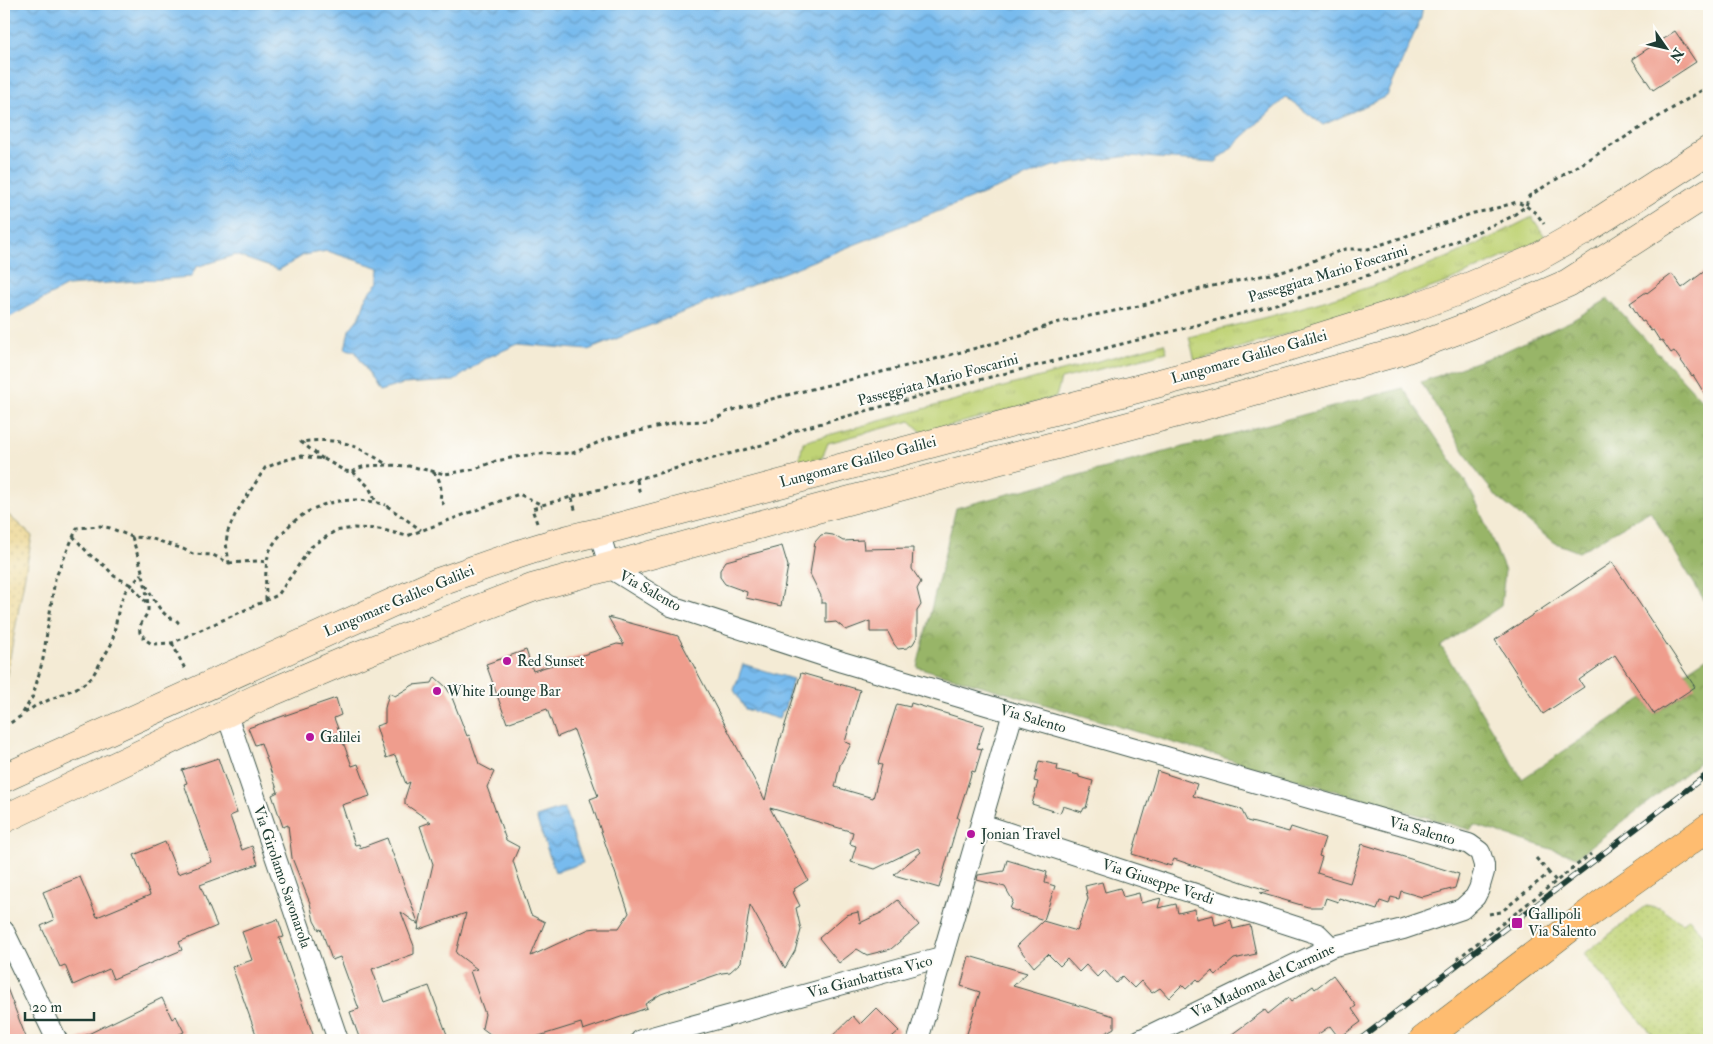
<svg xmlns="http://www.w3.org/2000/svg" width="1713" height="1044" viewBox="0 0 1713 1044" font-family="'IM FELL Double Pica',serif">
  <style>
    .grass { fill: url(#grass-tufts); stroke: #708855 }
    .forest { fill: url(#forest-crowns); stroke: #5c794e }
    .sand { fill: url(#sand-dots); stroke: #868c69 }
    .garden { fill: url(#garden-dots); stroke: #708855 }
    .water { fill: url(#water-waves); stroke: #4c7c91 }
    .building { fill: #ef9d8d }
    .lines { fill: none; stroke-linecap: round; stroke-linejoin: round }
    .minor-casing { stroke: #3f574c; stroke-width: 22 }
    .secondary-casing { stroke: #3f574c; stroke-width: 29 }
    .primary-casing { stroke: #3f574c; stroke-width: 29 }
    .path { stroke: #3f574c; stroke-width: 3; stroke-dasharray: 4 4; stroke-linecap: butt }
    .minor { stroke: #fff; stroke-width: 20 }
    .secondary { stroke: #ffe4c6; stroke-width: 28 }
    .primary { stroke: #febc70; stroke-width: 28 }
    .rail-casing { stroke: #1f3d34; stroke-width: 5.5 }
    .rail { stroke: #fdfcf7; stroke-width: 4; stroke-dasharray: 11; stroke-linecap: butt }
    .poi-dot { fill: #b5179e; stroke: #fdfcf7; stroke-width: 2 }
    .labels { text-anchor: middle; dominant-baseline: central; stroke-width: 4; stroke-linejoin: round; paint-order: stroke }
    .street-label { font-size: 15px; fill: #1f3d34; stroke: #fdfcf7 }
    .poi-label { font-size: 15px; fill: #1f3d34; stroke: #fdfcf7; text-anchor: start }
  </style>
  <defs>
    <pattern id="grass-tufts" width="24" height="20" patternUnits="userSpaceOnUse" patternTransform="scale(1.25)"><rect width="24" height="20" fill="#c0d376"/><path d="M3 7l-1-3M5 7V3M7 7l1-3M15 17l-1-3M17 17v-4M19 17l1-3" fill="none" stroke="#a5b667"/></pattern>
    <pattern id="forest-crowns" width="20" height="18" patternUnits="userSpaceOnUse" patternTransform="scale(1.25)"><rect width="20" height="18" fill="#98b567"/><path d="M2 6a3 3 0 1 1 6 0M12 15a3 3 0 1 1 6 0" fill="none" stroke="#7b9456"/></pattern>
    <pattern id="sand-dots" width="8" height="8" patternUnits="userSpaceOnUse" patternTransform="scale(1.25)"><rect width="8" height="8" fill="#eeda9e"/><path d="M2 2h.1M6 6h.1" fill="none" stroke="#ccbc89" stroke-width="1.8" stroke-linecap="round"/></pattern>
    <pattern id="garden-dots" width="8" height="8" patternUnits="userSpaceOnUse" patternTransform="scale(1.25)"><rect width="8" height="8" fill="#c0d376"/><path d="M2 2h.1M6 6h.1" fill="none" stroke="#a5b667" stroke-width="1.8" stroke-linecap="round"/></pattern>
    <pattern id="water-waves" width="16" height="10" patternUnits="userSpaceOnUse" patternTransform="scale(1.25)"><rect width="16" height="10" fill="#78bbee"/><path d="M0 5q4-4 8 0t8 0" fill="none" stroke="#6299c2"/></pattern>
  </defs>
  <rect width="100%" height="100%" fill="#fdfcf7"/>
  <filter id="ink" filterUnits="userSpaceOnUse"><feTurbulence type="fractalNoise" baseFrequency=".02" numOctaves="2"/><feDisplacementMap in="SourceGraphic" scale="10" xChannelSelector="R" yChannelSelector="G"/><feConvolveMatrix kernelMatrix="1 2 1 2 8 2 1 2 1" color-interpolation-filters="sRGB"/></filter>
  <filter id="wash" filterUnits="userSpaceOnUse"><feTurbulence type="fractalNoise" baseFrequency=".0096" numOctaves="4" result="noise"/><feDisplacementMap in="SourceGraphic" scale="20" xChannelSelector="R" yChannelSelector="G"/><feGaussianBlur stdDeviation="1.12" result="paint"/><feColorMatrix in="noise" values="0 0 0 0 0 0 0 0 0 0 0 0 0 0 0 0 0 1.4 0 .05"/><feComposite in="paint" operator="in"/></filter>
  <g filter="url(#wash)">
    <rect width="100%" height="100%" fill="#f4ebd5"/>
    <!-- grass -->
    <path class="grass" d="M1532,217L1546,238L1450,281L1372,309L1195,361L1189,337C1260,319 1332,301 1401,276C1446,260 1489,239 1532,217Z
      M1164,343L1167,352L1061,379L1056,397L923,433L910,421L828,443L822,458L798,467L803,442Z"/>
    <!-- forest -->
    <path class="forest" d="M1608,299L1709,408V608L1650,511L1579,552L1553,542L1498,498L1479,475L1421,382L1501,353L1571,321Z
      M1403,388L1467,484L1478,506L1505,571L1501,606L1441,646L1522,779L1643,698L1654,714L1694,688L1685,672L1709,656V755L1577,857L1474,825L1471,830C1286,778 1102,720 917,667L956,508Z"/>
    <!-- sand -->
    <path class="sand" d="M4,511L32,536L4,690Z"/>
    <!-- garden -->
    <path class="garden" d="M1646,906L1660,908L1682,923L1689,918L1709,942V1030L1701,1040H1659L1656,1039L1584,954Z"/>
    <!-- water -->
    <path class="water" d="M4,4H1423L1421,18L1387,96L1323,125L1286,97L1216,162L1129,156L1053,166L588,350L518,344L484,359L454,381L403,384L379,391L355,351L345,349L349,330L360,316L367,295L379,282L380,268L327,251L304,255L279,270L235,255L196,267L191,277L67,286L4,320Z
      M743,664L793,679L784,711H782L779,719L745,709L734,690Z
      M564,808L583,863L555,872L536,817Z"/>
    <g id="blocks">
      <!-- building -->
      <path class="building" d="M1675,31L1696,62L1653,90L1632,59Z
        M1709,268V401L1693,375L1692,376L1674,351L1671,353L1662,340L1660,341L1653,330L1651,331L1644,321L1642,322L1630,303L1646,292L1647,293L1672,274L1682,288Z
        M826,534L833,535L843,541L863,540L864,549L913,548L912,569L921,582L917,589L921,605L917,611V637L913,644L907,648L898,649L894,644L888,632H870V621L846,630L836,622L826,623V603H821V596L810,574L815,542L821,535Z
        M782,546L788,566L781,606L746,598L747,592L725,584L720,577V570L726,561Z
        M1612,562L1695,687L1654,714L1615,655L1579,680L1584,687L1543,714L1495,640Z
        M608,617L678,636L765,800L780,738H781L801,673L860,690L845,742L851,744L840,765L835,787L873,798L882,765L878,764L897,704L910,707L911,703L984,725L977,748L982,749L975,772L972,771L957,818H959L939,888L894,875L921,852L918,848L875,869L851,862L856,846L850,844L853,832L770,808L808,880L794,889L795,891L793,892L800,906L796,908L801,930L795,951L785,968L750,905L741,962L730,972L722,973L661,994L645,1004L647,1008L583,1030L581,1023L526,1040H498L482,1028L485,1014L470,971L477,969L456,953L466,913L418,930L419,925L401,912L414,946V954L372,969L384,1002L429,986L449,1040H360L350,1012L359,1009L340,957L332,960L321,929L319,930L314,921L310,903L292,858L288,825L283,827L272,795L278,792L261,743L255,745L248,728L336,698L341,715L334,718L352,766L358,764L370,796L342,805L355,845L359,844L360,848L387,838L419,925L433,864L420,826L431,822L405,804V798L410,782L406,784L395,755L386,758L376,726L385,723V708L389,693L395,696L413,685L432,683L435,677L446,687L451,695L467,736L469,735L479,764L494,772L487,787L506,840L519,847L513,861L531,915L545,922L531,956L589,929L597,928H619L629,913L590,799L598,796L574,730L557,737L547,709L507,723L486,664L526,650L533,671L617,644L624,645Z
        M218,758L237,813L230,816L242,850L252,846L258,864L200,885L217,926L179,942L182,950L113,979L109,969L73,985L65,965L60,967L41,926L54,920L43,892L80,877L97,917L150,895L134,855L165,842L178,874L212,862L184,784L187,783L182,770Z
        M1039,761L1058,765L1057,770L1079,775V777L1093,781L1086,808H1084L1082,812L1063,806L1060,813L1032,804L1038,782L1034,781Z
        M1157,771L1197,784L1193,796L1241,809L1247,821L1289,832L1291,827L1325,838L1319,856L1322,857L1317,873L1350,883L1362,844L1459,874L1455,888L1422,897L1401,891L1399,899L1391,897L1389,904L1380,901L1377,910L1339,898L1338,902L1326,898L1323,907H1308L1260,893L1269,891L1174,859L1171,866L1132,854Z
        M1007,860L1047,872L1045,883L1055,886L1044,920L1010,909L1013,901L1005,887L977,880L978,875L1004,871Z
        M1102,882L1105,892L1120,888L1123,897L1139,893L1141,903L1161,898L1158,908L1176,904L1178,913L1195,909L1196,919L1213,915L1215,925L1231,920L1233,929L1250,925L1256,954L1234,959L1216,975L1212,971L1200,982L1197,979L1186,989L1182,985L1169,998L1160,988L1152,993L1141,981L1134,988L1122,976L1116,983L1104,970L1097,977L1086,965L1079,972L1067,959L1060,966L1048,954L1034,967L1017,946L1043,921L1077,931L1088,899L1085,886Z
        M898,900L919,925L891,949L867,955L857,949L839,963L819,938L846,915L858,912L860,923L883,912Z
        M278,919L284,937L279,938L315,1040H258L232,967L252,960L242,932Z
        M969,956L1027,973L1013,986L1114,1016V1028L1100,1036L1099,1040H965L980,992L961,986Z
        M1333,975L1356,1006L1352,1009L1361,1022L1339,1038L1330,1026L1310,1040H1224L1265,1010L1268,1014L1288,998L1291,1002L1313,986L1315,989Z
        M4,983H5L27,1040H4Z
        M162,998L172,1019L176,1016L184,1032L167,1040H76Z
        M876,1008L899,1031L888,1040H828L853,1016L860,1024Z"/>
    </g>
  </g>
  <g filter="url(#ink)">
    <use href="#blocks" fill-opacity="0" stroke="#3f574c" stroke-width="1"/>
    <g class="lines">
      <!-- minor casing -->
      <g class="minor-casing">
        <path id="minor" d="M599,532L610,568L671,606L842,662L1013,713L1469,844L1480,852L1484,865V872L1479,889L1475,897L1462,909L1403,929L1331,947L1140,1040
          M227,715L338,1040
          M981,824L1318,934L1331,947
          M4,931L57,1040
          M641,1040L941,957
          M918,1040L1013,713"/>
      </g>
      <!-- secondary casing -->
      <g class="secondary-casing">
        <path id="secondary" d="M4,778L438,582C491,564 544,543 599,532L1246,360L1415,307L1456,292L1536,258L1582,232L1709,150
          M4,819L258,698L356,656L532,588L798,514L1200,407L1402,351L1469,326L1568,283L1709,192"/>
      </g>
      <!-- primary casing -->
      <g class="primary-casing">
        <path id="primary" d="M1423,1040L1605,901L1709,827"/>
      </g>
      <!-- path -->
      <path class="path" d="M323,459L301,442C339,437 355,444 386,464
        M353,472L369,487L376,502
        M433,472C441,478 442,490 440,499L444,505
        M637,480L640,495
        M572,498L576,513
        M387,506L421,530
        M537,523L532,509L542,506
        M73,536L90,555L106,567L114,576L131,585L146,602
        M132,537C139,559 147,585 148,608C149,616 138,621 140,633L144,636L143,638L152,644L172,643L278,595L311,547L335,531L354,528L379,529L407,536L519,494L542,505L780,440L793,431L971,382L1229,317L1323,291L1417,258L1511,217L1526,206L1529,196L1709,86
        M229,563L257,561L268,562
        M146,585C152,596 162,618 175,619L178,622L176,624
        M266,600C266,585 264,565 270,550C274,542 280,535 286,529C312,501 350,494 386,505
        M172,643L185,669
        M25,713L35,706L81,686L92,677L112,643L119,607L125,592L142,574
        M4,727L21,716L33,696L43,659L55,579L77,528L100,526L110,528L132,537L150,538L183,549L193,554L213,555L229,563L226,543L228,531L235,515L265,468L282,461L301,456L324,459L345,471L353,472L359,468L366,466L387,465L409,466L445,474L458,472L475,469L496,461L516,457L535,454L573,453L609,438L678,422L707,421L721,416L726,412L775,398L935,359L1021,336L1055,323L1139,306L1208,287L1285,271L1345,249H1368L1474,213L1490,210L1517,202L1526,206L1537,214L1544,224
        M1536,858L1549,873
        M1489,914L1501,912L1549,873L1556,881
        M1457,959L1591,854"/>
      <!-- minor -->
      <use href="#minor" class="minor"/>
      <!-- secondary -->
      <use href="#secondary" class="secondary"/>
      <!-- primary -->
      <use href="#primary" class="primary"/>
      <!-- rail casing -->
      <g class="rail-casing">
        <path id="rail" d="M1359,1040L1709,773"/>
      </g>
      <!-- rail -->
      <use href="#rail" class="rail"/>
    </g>
  </g>
  <!-- markers -->
  <g class="poi-dot">
    <circle cx="507" cy="661" r="5"/>
    <circle cx="437" cy="691" r="5"/>
    <circle cx="310" cy="737" r="5"/>
    <circle cx="971" cy="834" r="5"/>
    <rect x="1511" y="917" width="12" height="12" rx="2.5"/>
  </g>
  <g class="labels">
    <!-- street labels -->
    <g class="street-label">
      <text transform="translate(1328 274) rotate(-17)">Passeggiata Mario Foscarini</text>
      <text transform="translate(1249 357) rotate(-16)">Lungomare Galileo Galilei</text>
      <text transform="translate(938 380) rotate(-15)">Passeggiata Mario Foscarini</text>
      <text transform="translate(858 462) rotate(-15)">Lungomare Galileo Galilei</text>
      <text transform="translate(650 591) rotate(29)">Via Salento</text>
      <text transform="translate(399 601) rotate(-23)">Lungomare Galileo Galilei</text>
      <text transform="translate(1033 719) rotate(16)">Via Salento</text>
      <text transform="translate(1422 831) rotate(16)">Via Salento</text>
      <text transform="translate(282 877) rotate(71)">Via Girolamo Savonarola</text>
      <text transform="translate(1158 882) rotate(18)">Via Giuseppe Verdi</text>
      <text transform="translate(870 977) rotate(-15)">Via Gianbattista Vico</text>
      <text transform="translate(1263 981) rotate(-25)">Via Madonna del Carmine</text>
    </g>
    <!-- poi labels -->
    <g class="poi-label">
      <text x="517" y="661">Red Sunset</text>
      <text x="447" y="691">White Lounge Bar</text>
      <text x="320" y="737">Galilei</text>
      <text x="981" y="834">Jonian Travel</text>
      <text x="1528" y="914">Gallipoli<tspan x="1528" dy="17">Via Salento</tspan></text>
    </g>
  </g>
  <!-- margin -->
  <rect width="1713" height="1044" fill="none" stroke="#fdfcf7" stroke-width="20"/>
  <!-- north arrow -->
  <g transform="translate(1666 48) rotate(124)" stroke="#fdfcf7" stroke-width="4" paint-order="stroke">
  <path d="M0-4L9 19L0 12L-9 19Z" fill="#1f3d34"/>
  <text y="-8" font-size="14" font-weight="bold" text-anchor="middle" fill="#1f3d34">N</text>
  </g>
  <!-- scale -->
  <path d="M25 1012v8h69v-8" fill="none" stroke="#1f3d34" stroke-width="2.5"/>
  <text x="32" y="1012" font-size="15" fill="#1f3d34" stroke="#fdfcf7" stroke-width="4" paint-order="stroke">20 m</text>
</svg>
